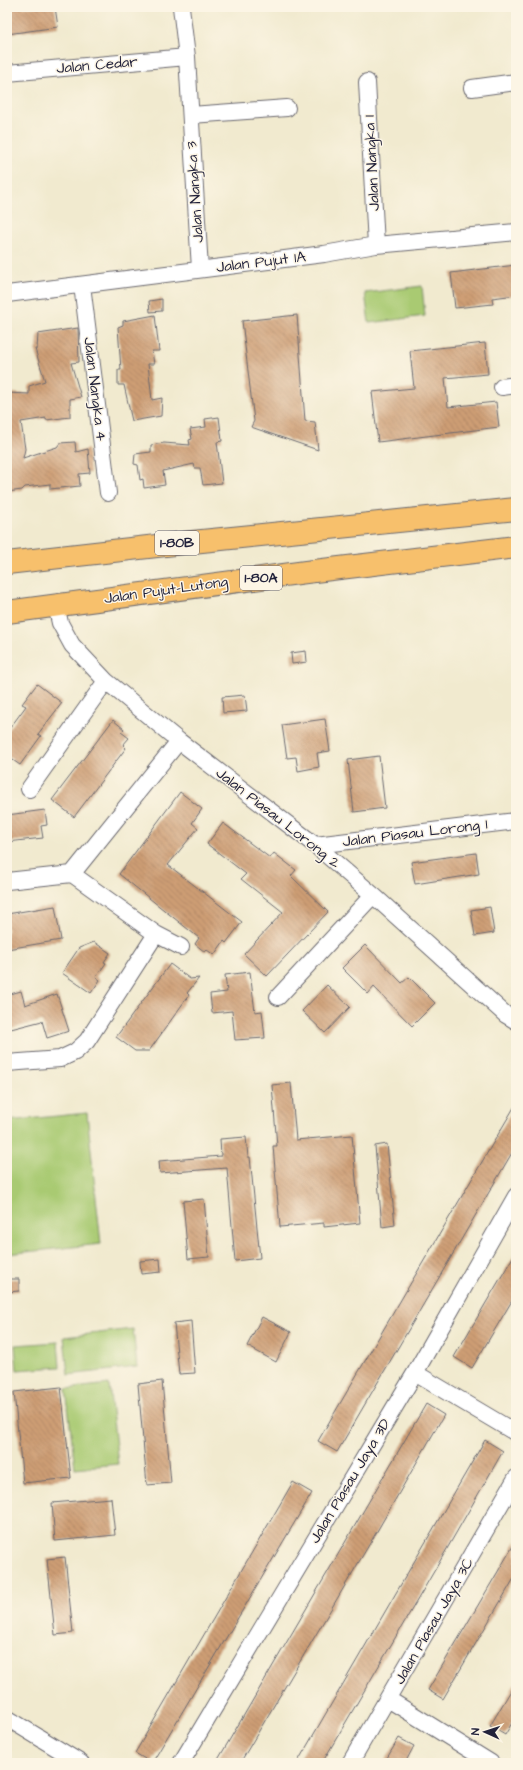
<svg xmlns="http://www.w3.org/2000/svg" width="523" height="1770" viewBox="0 0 523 1770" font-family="'Architects Daughter',sans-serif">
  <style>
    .garden { fill: #a9ca72; stroke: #667656 }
    .building { fill: url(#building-back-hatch) }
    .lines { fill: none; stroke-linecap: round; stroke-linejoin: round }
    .minor-casing { stroke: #6a686f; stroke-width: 18 }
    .trunk-casing { stroke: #6a686f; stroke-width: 24 }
    .minor { stroke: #fff; stroke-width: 16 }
    .trunk { stroke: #f7c06c; stroke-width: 22 }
    .labels { text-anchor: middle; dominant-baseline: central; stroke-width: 3; stroke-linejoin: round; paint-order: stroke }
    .shield { fill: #fcf5e5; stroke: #63616e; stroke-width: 1 }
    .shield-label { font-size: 14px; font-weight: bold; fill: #22223b }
    .street-label { font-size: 15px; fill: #22223b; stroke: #fcf5e5 }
  </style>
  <defs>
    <pattern id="building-back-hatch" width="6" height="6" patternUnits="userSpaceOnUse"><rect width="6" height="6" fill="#ce9e75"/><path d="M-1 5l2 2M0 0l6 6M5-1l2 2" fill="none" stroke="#a78061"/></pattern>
  </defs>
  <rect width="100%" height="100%" fill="#fcf5e5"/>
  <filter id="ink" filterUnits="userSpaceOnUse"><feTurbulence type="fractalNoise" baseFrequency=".025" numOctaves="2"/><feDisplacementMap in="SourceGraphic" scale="8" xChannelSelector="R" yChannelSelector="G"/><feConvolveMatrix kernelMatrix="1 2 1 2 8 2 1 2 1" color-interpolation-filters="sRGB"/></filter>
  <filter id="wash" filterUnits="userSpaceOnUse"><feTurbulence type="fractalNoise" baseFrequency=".012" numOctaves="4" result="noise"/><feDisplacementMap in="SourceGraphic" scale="16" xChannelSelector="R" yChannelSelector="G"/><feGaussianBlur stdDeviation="0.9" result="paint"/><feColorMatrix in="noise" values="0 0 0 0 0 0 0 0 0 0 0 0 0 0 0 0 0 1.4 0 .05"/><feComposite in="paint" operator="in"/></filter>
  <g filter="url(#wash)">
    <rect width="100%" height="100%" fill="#f1eacf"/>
    <!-- garden -->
    <path class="garden" d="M422,286L425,316L369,323L365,293Z
      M87,1113L101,1244L7,1254V1121Z
      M133,1329L137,1367L68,1375L64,1337Z
      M58,1342L60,1367L17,1370L15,1345Z
      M109,1384L118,1464L75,1468L66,1389Z"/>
    <g id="blocks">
      <!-- building -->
      <path class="building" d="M7,7H55L58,27L7,34Z
        M516,265V295L492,298L493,304L455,308L451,273Z
        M162,299V311L150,312L149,301Z
        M155,315L159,351H152L154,364H148L152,400L162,398L161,416L132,421L124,385H118V370H121L118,327L123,325V321Z
        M297,315L305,421L315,422L318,450L251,427L254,421L242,321Z
        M78,328L79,362L71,363L81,397L70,399V417L46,420V418L21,422L25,449L23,458L57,447L60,443L75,442L76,452L88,449L90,473L79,474L80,486L50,489V484L25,487L22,490L7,492V393L29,394V386L45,381L35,349H37L38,334Z
        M485,343L488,374L445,378L448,407L496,402L499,427L378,442L372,392L414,388L410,351Z
        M219,417L222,441L217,442L222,483L203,485L200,468H195L194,464L163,471L165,485L144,488L143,479L140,480L138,465L134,464L135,454L151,452V445L164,443L190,445L189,440L192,439L190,429L206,427L205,419Z
        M306,651L307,662L292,664L291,653Z
        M37,684L62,703L38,734L41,736L20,765L7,756V732L26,706L22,704Z
        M245,695L247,711L223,713L222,697Z
        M325,719L330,751L317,753L319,767L298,771L296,757L287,758L282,725Z
        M113,720L124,729L121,732L129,738L123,745L126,748L74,817L52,800Z
        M379,756L385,808L354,812L348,760Z
        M180,792L202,809L192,823L198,828L168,865L242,922L226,943L224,941L214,955L207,950L205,952L195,944L199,938L119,874Z
        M45,810L47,825L41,826L43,838L7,842V815Z
        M223,823L262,852L270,858L274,853L296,870L291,876L328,912L267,976L244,954L283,912L241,879L246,874L207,844Z
        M476,853L479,874L415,884L411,862Z
        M55,906L61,940L7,949V914Z
        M490,907L494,933L475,936L471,910Z
        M94,942L110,953L104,962L106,963L96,977L100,980L91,993L62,973L79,948Z
        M365,945L402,983L409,977L435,1003L412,1026L374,987L368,994L342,968Z
        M170,964L190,979L199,978L187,993L189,995L149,1051H135L116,1037Z
        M250,972L255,1012L262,1011L265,1038L235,1040L232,1011L212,1013L210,994L227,992L225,975Z
        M327,985L350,1007L325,1033L302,1011Z
        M21,991L25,1005L57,994L69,1031L47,1038L42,1021L7,1030V995Z
        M291,1083L296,1140L352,1135L360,1223L324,1227V1223L280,1227L273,1146H277L272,1085Z
        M516,1104V1146L337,1452L318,1441Z
        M246,1137L248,1157H250L260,1258L235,1261L227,1168L160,1173L159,1161L221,1156L220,1139Z
        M387,1144L395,1225L382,1227L375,1146Z
        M204,1199L209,1257L188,1259L183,1201Z
        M516,1252V1294L472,1368L454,1357Z
        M160,1259L161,1272L141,1274L140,1261Z
        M8,1279H19V1291L8,1292Z
        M262,1317L291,1332L276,1362L247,1346Z
        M191,1321L195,1373L179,1374L174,1323Z
        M162,1381L171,1483L147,1485L138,1384Z
        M61,1387L71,1478L23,1483L14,1392Z
        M426,1404L444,1415L376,1533L240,1763H216Z
        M485,1440L503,1451L436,1568L322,1763H297Z
        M293,1482L312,1493L152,1763L135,1753Z
        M111,1498L115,1535L55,1541L52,1503Z
        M516,1541V1575L443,1699L428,1690Z
        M65,1557L73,1633L55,1635L47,1559Z
        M516,1682V1716L505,1735L490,1726Z
        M399,1738L414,1746L405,1763H384Z"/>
    </g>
  </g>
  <g filter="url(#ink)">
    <use href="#blocks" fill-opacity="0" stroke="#6a686f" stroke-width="1"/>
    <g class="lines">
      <!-- minor casing -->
      <g class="minor-casing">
        <path id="minor" d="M181,7L187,57L200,269
          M7,73L187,57
          M367,82L376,245
          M472,88L516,82
          M191,115L287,108
          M82,285L108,493
          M7,294L324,254L376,245L516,232
          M502,387L516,385
          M56,605L60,623L72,645L106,681L179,741L315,845L373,895L506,1015L516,1021
          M29,789L106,681
          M315,845L516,821
          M7,881L72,874L179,741
          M156,934L181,947
          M278,997L373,895
          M7,1063L60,1059L75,1052L87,1041L156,934L72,874
          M415,1373L516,1433
          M388,1699L491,1763
          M7,1718L81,1763
          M181,1763L415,1373L516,1196
          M350,1763L516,1478"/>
      </g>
      <!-- trunk casing -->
      <g class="trunk-casing">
        <path id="trunk" d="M7,563L192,542L516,509
          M7,612L306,572L516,547"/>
      </g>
      <!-- minor -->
      <use href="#minor" class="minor"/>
      <!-- trunk -->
      <use href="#trunk" class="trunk"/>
    </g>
  </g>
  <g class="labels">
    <!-- shield labels -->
    <g class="shield">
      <rect x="155" y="531" width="44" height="24" rx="3"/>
      <rect x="240" y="566" width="42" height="24" rx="3"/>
    </g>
    <g class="shield-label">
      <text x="177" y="543">1-80B</text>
      <text x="261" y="578">1-80A</text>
    </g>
    <!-- street labels -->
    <g class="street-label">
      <text transform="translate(97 65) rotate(-5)">Jalan Cedar</text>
      <text transform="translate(372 163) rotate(-93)">Jalan Nangka 1</text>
      <text transform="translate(195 192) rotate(-94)">Jalan Nangka 3</text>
      <text transform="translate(261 262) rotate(-7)">Jalan Pujut 1A</text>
      <text transform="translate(95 389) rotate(83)">Jalan Nangka 4</text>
      <text transform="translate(166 590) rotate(-8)">Jalan Pujut-Lutong</text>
      <text transform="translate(278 818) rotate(38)">Jalan Piasau Lorong 2</text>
      <text transform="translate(415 833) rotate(-7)">Jalan Piasau Lorong 1</text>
      <text transform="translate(350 1481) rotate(-59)">Jalan Piasau Jaya 3D</text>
      <text transform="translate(434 1621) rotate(-60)">Jalan Piasau Jaya 3C</text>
    </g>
  </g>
  <!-- margin -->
  <rect width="523" height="1770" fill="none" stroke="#fcf5e5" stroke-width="24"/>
  <!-- north arrow -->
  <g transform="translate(485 1732) rotate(273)" stroke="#fcf5e5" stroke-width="3" paint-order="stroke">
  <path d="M0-3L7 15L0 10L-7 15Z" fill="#22223b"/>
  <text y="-6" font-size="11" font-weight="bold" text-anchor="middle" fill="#22223b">N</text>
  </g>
</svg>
